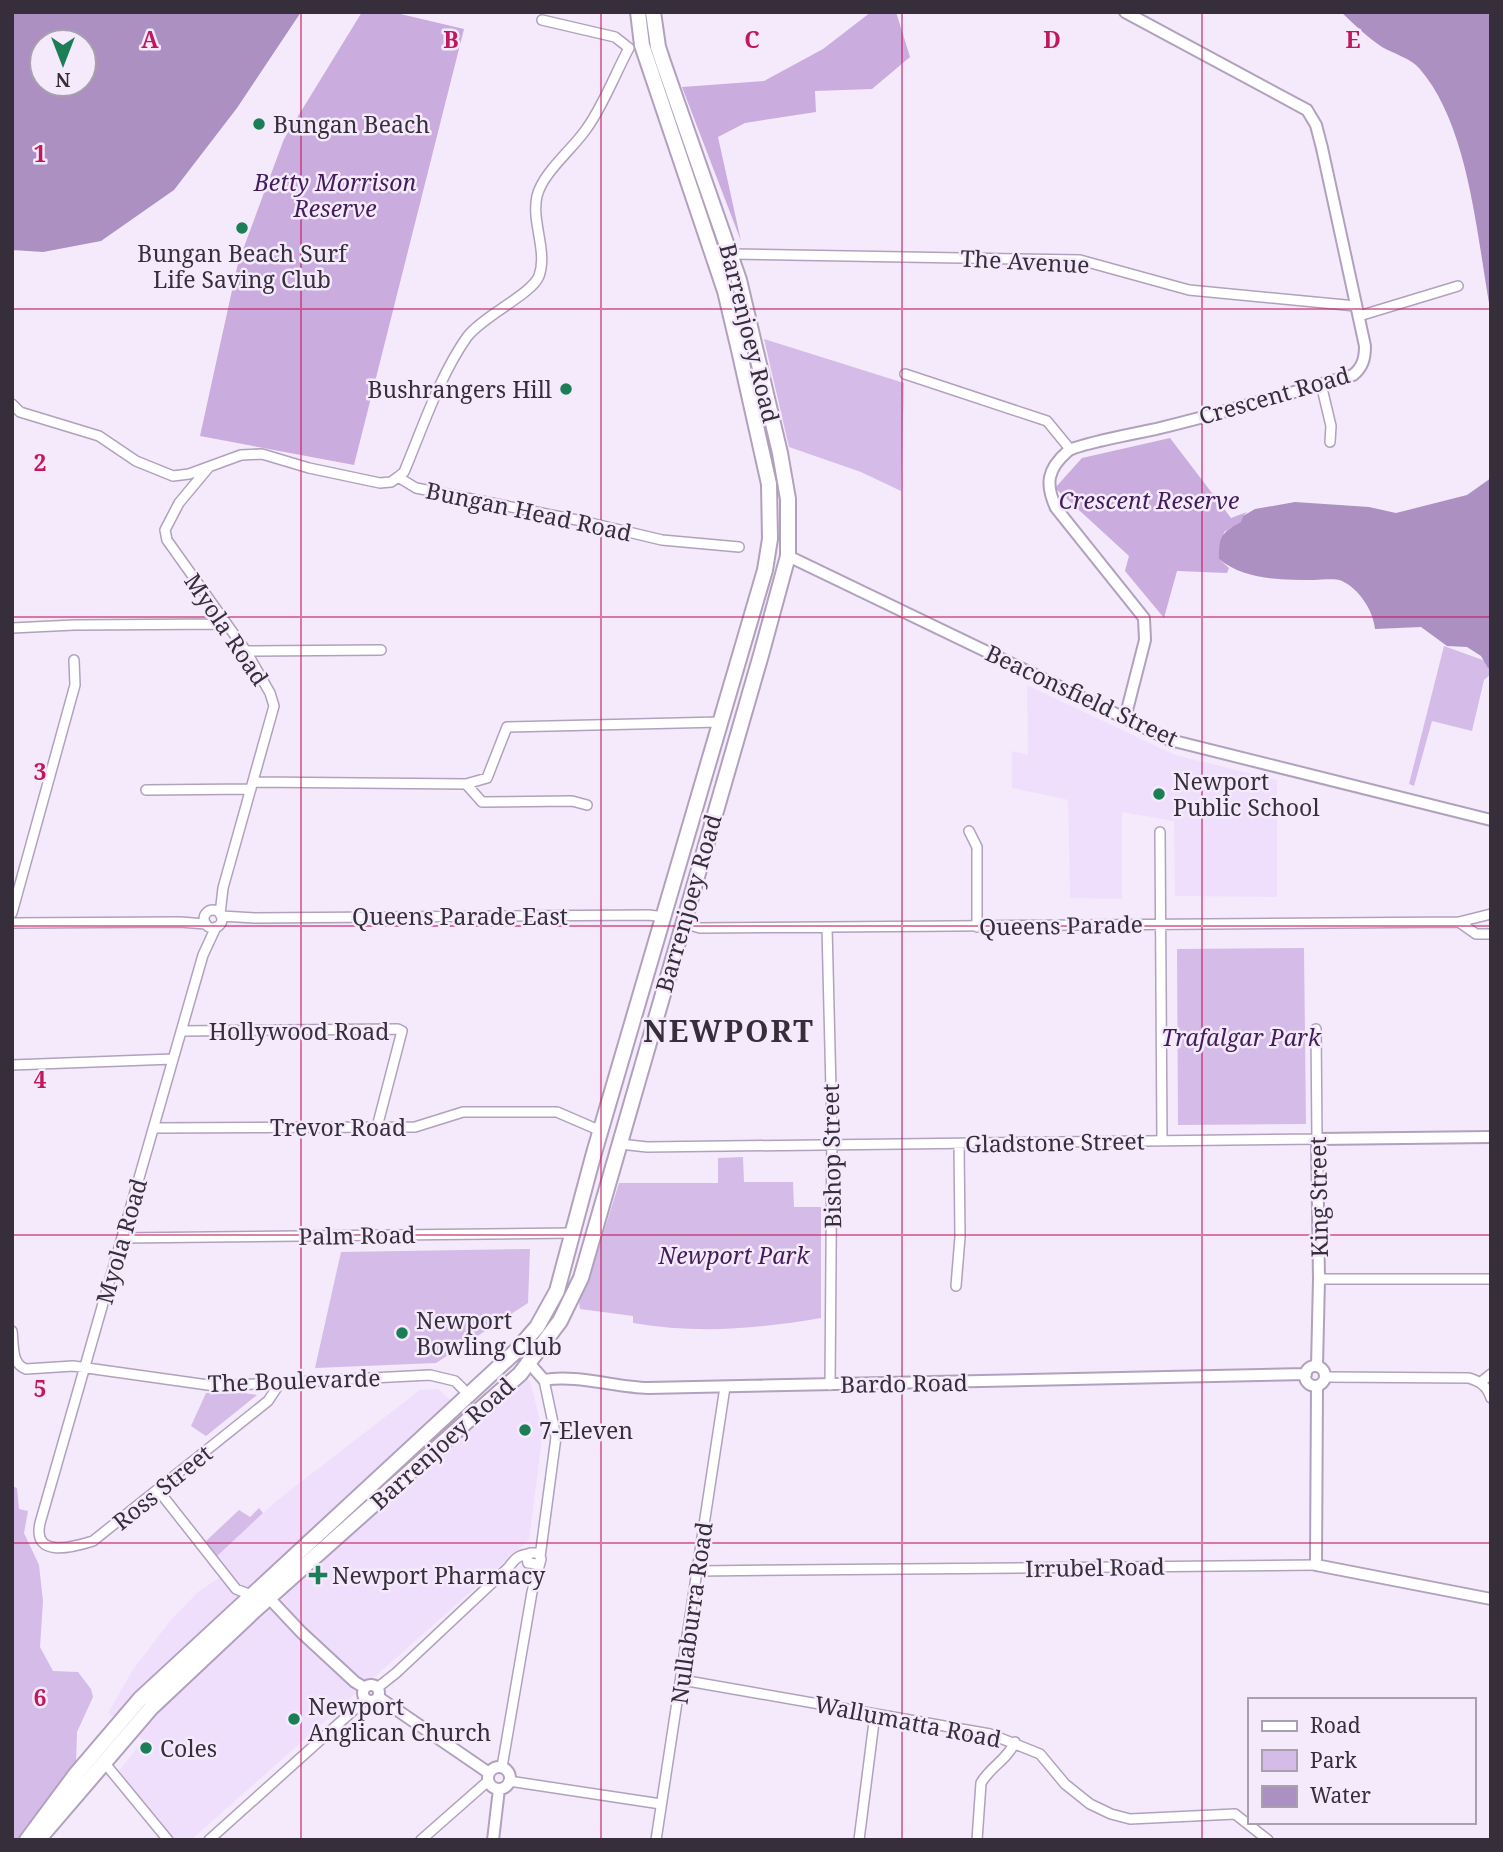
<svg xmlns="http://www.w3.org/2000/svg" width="1503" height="1852" viewBox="0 0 1503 1852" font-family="'Noto Serif',serif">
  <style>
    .built { fill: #f0dffc }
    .green { fill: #d5bbe7 }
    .forest { fill: #caacdf }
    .water { fill: #ad90c2; fill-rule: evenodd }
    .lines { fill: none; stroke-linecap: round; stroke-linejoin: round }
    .minor-casing { stroke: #b1a1bd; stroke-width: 12 }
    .tertiary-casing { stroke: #b1a1bd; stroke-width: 14 }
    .primary-casing { stroke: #b1a1bd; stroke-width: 18 }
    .minor { stroke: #fff; stroke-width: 9 }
    .tertiary { stroke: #fff; stroke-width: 10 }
    .primary { stroke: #fff; stroke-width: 14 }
    .grid { fill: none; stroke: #c2185b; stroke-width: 2; stroke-opacity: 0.55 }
    .poi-dot { fill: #1b7e56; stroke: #f4eafc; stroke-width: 2.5 }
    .labels { text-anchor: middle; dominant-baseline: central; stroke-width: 5; stroke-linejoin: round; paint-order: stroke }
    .poi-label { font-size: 23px; fill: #362f3b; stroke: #f4eafc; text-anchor: start }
    .park-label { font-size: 23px; font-style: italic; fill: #431d59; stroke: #f4eafc }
    .street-label { font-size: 23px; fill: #362f3b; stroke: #f4eafc }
    .district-label { font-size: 30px; font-weight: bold; letter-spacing: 2px; fill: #362f3b; stroke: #f4eafc }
    .grid-label { font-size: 23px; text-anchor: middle; font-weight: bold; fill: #c2185b; stroke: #f4eafc; stroke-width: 5; stroke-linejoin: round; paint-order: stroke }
  </style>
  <rect width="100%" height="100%" fill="#f4eafc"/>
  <!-- built -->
  <path class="built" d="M1027,685L1175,755L1277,780V897L1175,896L1174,821L1122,812V899L1070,898L1068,800L1012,788V751L1028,755Z
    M528,1380L530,1381L543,1432L529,1540L191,1840H174L119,1771L143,1740L108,1713L132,1671L170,1621L199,1591L219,1578L208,1564L275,1502L420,1390L438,1389L476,1424Z"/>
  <!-- green -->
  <path class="green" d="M764,339L904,383L901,491L861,472L789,447Z
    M1444,646L1491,663V674L1484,680L1472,731L1432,721L1414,786L1409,784Z
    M1304,948L1306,1124L1178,1125L1177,949Z
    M743,1157L744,1182H793L794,1207H821V1318C757,1329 697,1334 633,1323V1316L580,1309L579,1302L591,1273L619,1183H718V1158Z
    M530,1249L528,1303L436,1363L315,1368L341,1252Z
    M206,1393H244L257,1395L206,1436L191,1426Z
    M12,1486L17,1488L19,1509L28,1511L24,1533L39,1565L43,1601L40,1647L53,1671L78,1672L91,1689L93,1697L77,1732L76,1764L24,1840H12Z
    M259,1508L263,1513L216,1557L205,1542L239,1510L250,1517Z"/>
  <!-- forest -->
  <path class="forest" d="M362,12H392L464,29L354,465L200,436L238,263L284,139Z
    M871,12H896L910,57L872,89L815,91L816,112L745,123L718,137L741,241L682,87L764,81L823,49Z
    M1170,438L1231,518L1247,512L1243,516L1242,522L1224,532L1219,559L1229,568L1227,573L1177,571L1164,618L1125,571L1129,556L1055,488L1082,458Z"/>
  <!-- water -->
  <path class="water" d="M12,12H301L237,108L174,190L101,241L43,252L12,250ZM42,42H84V84H42Z
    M1341,12H1491V314C1477,240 1470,126 1419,68C1410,58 1394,54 1382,47C1367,37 1354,24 1341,12Z
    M1491,478V667L1488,668L1481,656L1467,647L1447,646L1421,627L1375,629C1373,610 1359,589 1342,581C1334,578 1322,580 1314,580C1283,580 1244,580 1219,559C1219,536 1221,533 1241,522L1243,516L1255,509L1295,502L1369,507L1396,513L1467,495Z"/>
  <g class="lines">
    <!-- minor casing -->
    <g class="minor-casing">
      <path id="minor" d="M542,20L615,37L629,48
        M732,254L1080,260L1189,290L1356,306
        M1359,316L1458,286
        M905,374L1047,421L1070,449
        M1321,384L1331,426L1330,442
        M12,404L20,412L99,436L136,461L173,476L189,474L241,455L262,454L309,468L380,483L391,482L398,477L416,488L582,521L662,540L739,547
        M209,467L179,503L165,530L167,540L246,651L270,693L274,706L223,888L220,914
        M398,477L404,472C423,427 439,377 467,337C483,316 532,294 539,276C548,251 531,222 537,196C543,172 573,149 587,128C604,104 615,74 629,48
        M12,628L74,625L225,624
        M246,651L381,650
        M253,782L466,784L487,778L507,727L721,722
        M466,784L482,802L572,801L587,805
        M146,790L251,789
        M969,831L977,847V927
        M1160,832L1162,1140
        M204 919a9 9 0 1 1 18 0a9 9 0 1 1-18 0Z
        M12,913L75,685L74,660
        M221,916L255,918L649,915L664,917
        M1459,922L1476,934H1491
        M12,923L180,922L206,924
        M682,923L700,928L1459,922L1491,914
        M216,927L203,955L40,1523C32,1559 74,1547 93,1541L268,1401L276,1389V1383
        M827,927L832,1131L830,1385
        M181,1031L398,1029L402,1031L377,1127
        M12,1065L173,1059
        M154,1128L415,1127L463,1112H557L601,1131
        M620,1144L647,1147L1317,1139L1316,1029
        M122,1238L572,1233
        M1319,1279H1491
        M956,1286L960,1237L959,1144
        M12,1331C14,1345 11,1364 26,1369L73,1366L215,1386L430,1375L455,1381L469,1395
        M1326,1377L1469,1378C1481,1382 1487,1386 1491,1398
        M1481,1382L1491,1374
        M158,1490L236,1589L251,1595
        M540,1557L556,1437L544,1380
        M697,1571L1316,1565
        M682,1680L990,1734L1040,1754L1065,1784L1090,1804L1111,1814L1130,1819L1235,1814L1268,1840
        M377,1688L396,1673L508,1568C514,1560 518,1555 528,1554
        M103,1761L168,1840
        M502,1767L532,1592L541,1559L538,1553H530L527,1558L528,1563L538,1564
        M509,1781L661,1804
        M209,1840L366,1699
        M421,1840L488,1781
        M656,1840L725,1387
        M859,1840L875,1714
        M977,1840L981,1783C990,1767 1007,1760 1015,1742"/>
    </g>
    <!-- tertiary casing -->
    <g class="tertiary-casing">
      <path id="tertiary" d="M788,556L1170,740L1491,820
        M1125,718L1145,640L1144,618L1056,508C1045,484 1047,469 1068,451C1075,445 1141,432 1156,429C1222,413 1288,394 1353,375C1363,367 1365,358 1365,346L1322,148L1316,125L1307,110L1125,12
        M530,1364L544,1380C575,1374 615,1387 648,1388L1306,1374
        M1305 1376a10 10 0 1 1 20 0a10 10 0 1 1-20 0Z
        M1317,1366L1319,1279L1317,1139L1491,1137
        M1317,1386L1316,1565L1491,1599
        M269,1598L301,1632L355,1682L365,1688
        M363 1693a8 8 0 1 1 16 0a8 8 0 1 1-16 0Z
        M378,1697L489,1773
        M488 1778a11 11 0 1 1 22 0a11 11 0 1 1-22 0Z
        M493,1840L499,1789"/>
    </g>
    <!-- primary casing -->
    <g class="primary-casing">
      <path id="primary" d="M27,1840L76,1774L140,1699L516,1351L537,1327L557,1291L594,1153L765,570L770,539L769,484L739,350L725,291L642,45L638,12
        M38,1840L151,1708L255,1610L520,1374L560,1321L581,1278L761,655L788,556V499L780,453L739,280L664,65L658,47L653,12"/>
    </g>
    <!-- minor -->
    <use href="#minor" class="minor"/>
    <!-- tertiary -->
    <use href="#tertiary" class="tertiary"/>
    <!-- primary -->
    <use href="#primary" class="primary"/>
  </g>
  <!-- grid -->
  <path class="grid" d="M301,12V1840M601,12V1840M902,12V1840M1202,12V1840M12,309H1491M12,617H1491M12,926H1491M12,1235H1491M12,1543H1491"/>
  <!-- markers -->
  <g class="poi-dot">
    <circle cx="259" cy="124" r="7"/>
    <circle cx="242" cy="228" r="7"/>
    <circle cx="566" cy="389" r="7"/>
    <circle cx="1159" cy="794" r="7"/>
    <circle cx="402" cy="1333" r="7"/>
    <circle cx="525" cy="1430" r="7"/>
    <path d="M314.5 1564.5h7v7h7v7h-7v7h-7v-7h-7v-7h7z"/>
    <circle cx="294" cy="1719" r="7"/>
    <circle cx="146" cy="1748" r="7"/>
  </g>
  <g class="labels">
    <!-- poi labels -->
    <g class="poi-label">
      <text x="273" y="124">Bungan Beach</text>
      <text x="242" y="253" text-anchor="middle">Bungan Beach Surf<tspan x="242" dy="26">Life Saving Club</tspan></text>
      <text x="552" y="389" text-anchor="end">Bushrangers Hill</text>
      <text x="1173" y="781">Newport<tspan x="1173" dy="26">Public School</tspan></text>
      <text x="416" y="1320">Newport<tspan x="416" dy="26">Bowling Club</tspan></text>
      <text x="539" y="1430">7-Eleven</text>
      <text x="332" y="1575">Newport Pharmacy</text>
      <text x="308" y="1706">Newport<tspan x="308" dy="26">Anglican Church</tspan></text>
      <text x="160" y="1748">Coles</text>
    </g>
    <!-- park labels -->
    <g class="park-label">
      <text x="335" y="182">Betty Morrison<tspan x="335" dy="26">Reserve</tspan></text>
      <text x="1149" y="500">Crescent Reserve</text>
      <text x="1241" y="1037">Trafalgar Park</text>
      <text x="734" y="1255">Newport Park</text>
    </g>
    <!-- street labels -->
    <g class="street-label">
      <text transform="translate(1025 261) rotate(3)">The Avenue</text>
      <text transform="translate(750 333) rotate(76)">Barrenjoey Road</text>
      <text transform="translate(1274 395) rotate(-16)">Crescent Road</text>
      <text transform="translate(529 511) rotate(12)">Bungan Head Road</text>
      <text transform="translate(227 629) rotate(56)">Myola Road</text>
      <text transform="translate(1082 695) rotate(25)">Beaconsfield Street</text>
      <text transform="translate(688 903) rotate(-74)">Barrenjoey Road</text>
      <text x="460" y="916">Queens Parade East</text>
      <text transform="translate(1061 925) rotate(-1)">Queens Parade</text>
      <text x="299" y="1031">Hollywood Road</text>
      <text x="338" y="1127">Trevor Road</text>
      <text transform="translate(1055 1142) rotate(-1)">Gladstone Street</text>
      <text transform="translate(831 1156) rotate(-91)">Bishop Street</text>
      <text transform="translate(1318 1197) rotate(-91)">King Street</text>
      <text transform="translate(357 1235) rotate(-1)">Palm Road</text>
      <text transform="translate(121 1241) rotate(-74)">Myola Road</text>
      <text transform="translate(294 1380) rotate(-2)">The Boulevarde</text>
      <text transform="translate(904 1383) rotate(-1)">Bardo Road</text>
      <text transform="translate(442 1443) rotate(-42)">Barrenjoey Road</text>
      <text transform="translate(162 1487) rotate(-39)">Ross Street</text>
      <text transform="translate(1095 1567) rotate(-1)">Irrubel Road</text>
      <text transform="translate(691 1613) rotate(-82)">Nullaburra Road</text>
      <text transform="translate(908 1721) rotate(11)">Wallumatta Road</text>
    </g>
    <!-- district labels -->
    <g class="district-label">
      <text x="729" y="1030">NEWPORT</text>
    </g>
  </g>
  <g class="grid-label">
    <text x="150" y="48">A</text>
    <text x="451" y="48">B</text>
    <text x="752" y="48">C</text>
    <text x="1052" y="48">D</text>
    <text x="1353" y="48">E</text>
    <text x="40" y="162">1</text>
    <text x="40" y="471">2</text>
    <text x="40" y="780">3</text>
    <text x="40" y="1088">4</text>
    <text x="40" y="1397">5</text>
    <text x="40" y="1706">6</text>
  </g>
  <!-- border -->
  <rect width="1503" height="1852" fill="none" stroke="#362f3b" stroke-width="28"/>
  <!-- legend -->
  <rect x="1248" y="1698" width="228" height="126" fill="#f4eafc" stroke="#a89faf" stroke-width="2"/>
  <rect x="1262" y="1721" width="35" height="10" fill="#ffffff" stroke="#a89faf" stroke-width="2"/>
  <text x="1310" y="1733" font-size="21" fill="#362f3b">Road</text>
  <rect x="1262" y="1750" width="35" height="21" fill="#d5bbe7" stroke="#a89faf" stroke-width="2"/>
  <text x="1310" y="1768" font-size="21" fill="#362f3b">Park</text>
  <rect x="1262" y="1786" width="35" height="21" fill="#ad90c2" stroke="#a89faf" stroke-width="2"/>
  <text x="1310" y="1803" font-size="21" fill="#362f3b">Water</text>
  <!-- north arrow -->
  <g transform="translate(63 63) rotate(180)"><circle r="33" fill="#f4eafc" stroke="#a89faf" stroke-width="2"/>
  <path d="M0-5L12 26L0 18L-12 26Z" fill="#1b7e56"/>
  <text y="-10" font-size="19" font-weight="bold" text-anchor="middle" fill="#362f3b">N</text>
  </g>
</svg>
